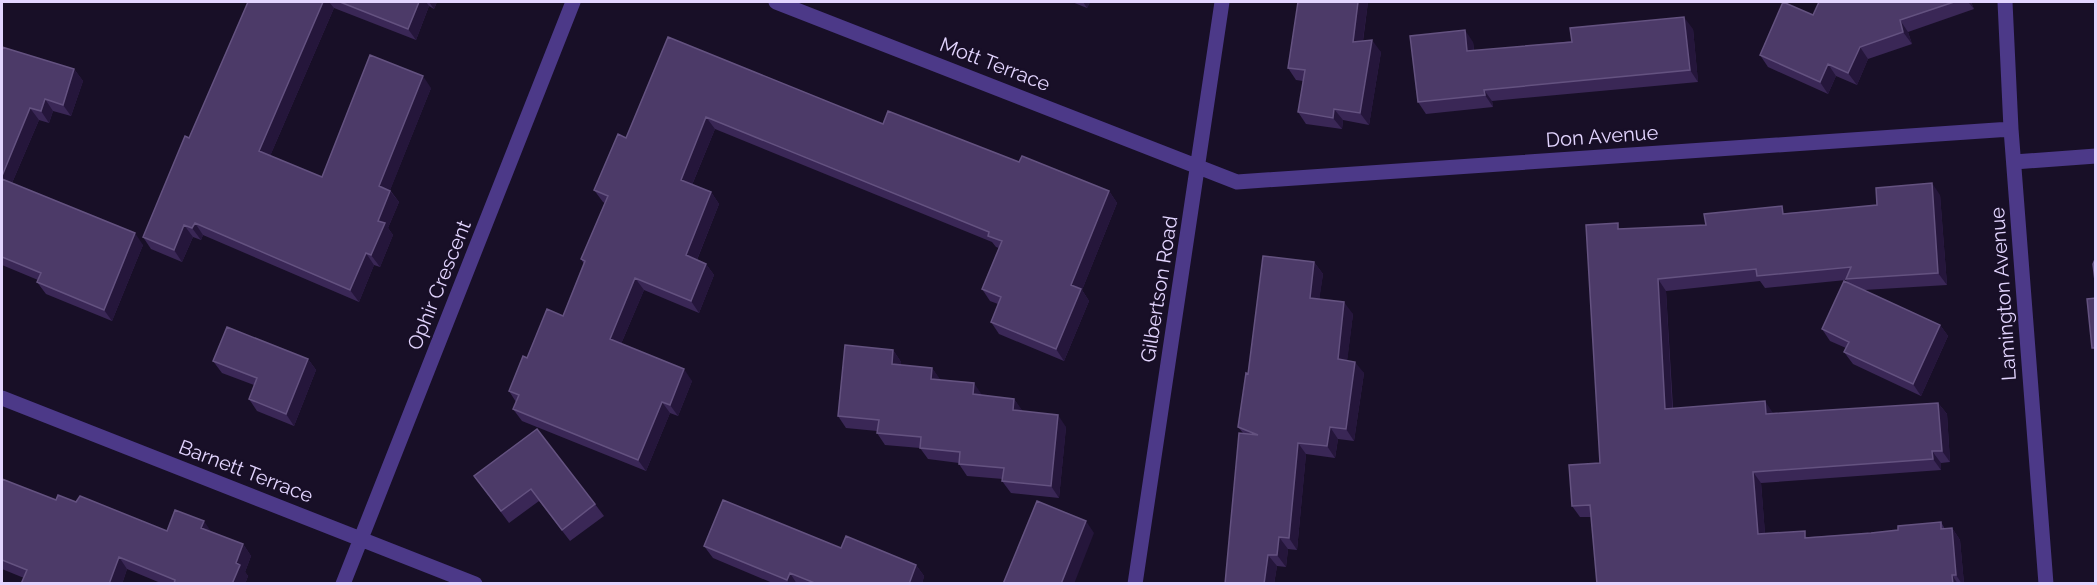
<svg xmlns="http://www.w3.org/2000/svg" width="2097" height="585" viewBox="0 0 2097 585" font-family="Raleway,sans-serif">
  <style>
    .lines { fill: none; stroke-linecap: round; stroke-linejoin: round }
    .minor { stroke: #4c3988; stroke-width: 15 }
    .wall { fill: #3a2756 }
    .shaded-wall { fill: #25163b }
    .building { fill: #4c3a68; stroke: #645280; stroke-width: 1.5 }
    .labels { text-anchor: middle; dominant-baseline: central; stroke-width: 4.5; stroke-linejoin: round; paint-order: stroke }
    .street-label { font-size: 20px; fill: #e3d5ff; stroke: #180f27 }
  </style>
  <rect width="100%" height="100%" fill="#180f27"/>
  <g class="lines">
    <!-- minor -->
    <path class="minor" d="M776,2L1237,182L2011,129
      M2005,2L2011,129L2046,584
      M2014,162L2096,156
      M2,398L475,584
      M343,584L573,2
      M1135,584L1222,2"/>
  </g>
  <!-- wall -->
  <path class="wall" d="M248,2H437L434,9L429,6L416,40L334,8L270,156L322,177L431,88L390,190L399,202L388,228L393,235L380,267L374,265L359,302L203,235L201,240L193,237L182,262L151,249L143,237L189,138Z
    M1072,2H1090L1087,8Z
    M1298,2H1368L1363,41L1381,52L1369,125L1343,120L1342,129L1306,124L1298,112L1303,81L1296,80L1288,68Z
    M1819,2H1971L1974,9L1908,32L1912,44L1868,59L1857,85L1836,76L1828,94L1768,67L1760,55L1813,15Z
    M1693,29L1698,82L1492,101L1493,107L1426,114L1418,102L1473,42L1474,51Z
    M668,37L883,124L1019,162L1109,191L1117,203L1082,290L1089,301L1064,361L999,334L991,322L998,304L990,301L982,289L999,248L996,247L992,242L715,129L692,185L711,192L719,204L697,260L706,264L714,275L699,313L644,290L621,344L692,381L678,416L670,413L646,471L522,421L513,409L516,402L509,391L527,358L563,316L584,264L581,259L605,203L603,202L594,190L626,138Z
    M2,47L74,69L83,81L71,116L53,111L49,123L39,120L12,183L143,245L112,321L46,294L37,282L38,280L2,265Z
    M1940,195L1947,285L1864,290L1940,325L1948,336L1921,396L1853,364L1844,352L1846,348L1830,341L1822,329L1848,283L1846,280L1765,288L1760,281L1666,291L1673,408L1773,413V414L1938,403L1947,414L1950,462L1941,463V470L1761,483L1765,534L1809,537L1871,533L1898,530L1941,522L1945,529L1952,528L1960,540L1964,584H1597L1591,517H1580L1572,506L1600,463L1622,229L1706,225L1787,213L1877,205Z
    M1314,262L1323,274L1319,299L1353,314L1347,360L1364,373L1354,441L1338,439L1335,458L1306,454L1297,550L1288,549L1286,567L1277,566L1274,584L1243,433L1238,427L1248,374Z
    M893,350L901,362V365L932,368L940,380L982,395L1014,399L1022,411L1066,427L1059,498L1011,493L1002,481L1003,479L967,476L959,464V463L928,459L920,448L885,445L877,433V431L846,428L838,416Z
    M308,359L316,370L294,426L257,411L249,399L254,385L222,373L213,361Z
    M474,476L595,504L604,516L570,541L539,501L509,523Z
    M2,479L56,500L167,531L212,532L243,544L251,556L245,572L248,576L245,584H163L127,569L122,584H21L24,578L2,569Z
    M704,546L841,548L916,565L924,576L922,584H775L713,558Z"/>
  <!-- shaded-wall -->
  <path class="shaded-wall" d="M323,2H329L334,8L267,163L259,151Z
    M419,2H426L429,6L416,40L408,29Z
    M429,2H437L434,9Z
    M1083,2H1090L1087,8Z
    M1358,2H1368L1361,54L1353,42Z
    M1968,2H1971L1974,9Z
    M1684,17L1693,29L1698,82L1690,70Z
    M1900,20L1908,32L1912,44L1903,32Z
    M1465,30L1473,42L1475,63L1467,51Z
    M1372,40L1381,52L1369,125L1360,113Z
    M1860,47L1868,59L1857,85L1848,73Z
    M1828,64L1836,76L1828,94L1820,82Z
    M74,69L83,81L71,116L63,105Z
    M423,76L431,88L387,198L379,186Z
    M1484,90L1492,101L1493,107L1485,95Z
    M45,99L53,111L49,123L41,111Z
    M30,108L39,120L9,190L2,180V176Z
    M1334,109L1343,120L1342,129L1333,118Z
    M706,117L715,129L689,192L681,180Z
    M1932,183L1940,195L1947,285L1938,273Z
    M390,191L399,202L388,228L393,235L380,267L371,255L378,221Z
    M1109,191L1117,203L1082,290L1089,301L1064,361L1056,349L1071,285Z
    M711,192L719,204L694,267L686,255Z
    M195,223L203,235L201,240L192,228Z
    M184,225L193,237L182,262L174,250Z
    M135,233L143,245L112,321L104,310Z
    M366,253L374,265L359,302L350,290Z
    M1314,262L1323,274L1318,309L1310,298Z
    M706,264L714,275L699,313L691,301Z
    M635,278L644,290L618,351L610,339Z
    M1658,279L1666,291L1673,421L1665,409Z
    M1344,302L1353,314L1346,371L1338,359Z
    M1940,325L1948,336L1921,396L1913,384Z
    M893,350L901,362L900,376L892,364Z
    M308,359L316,370L294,426L286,414Z
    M1355,362L1364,373L1354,441L1346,429Z
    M932,368L940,379L939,391L931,379Z
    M684,369L692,381L678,416L670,405Z
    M974,383L982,395L973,394Z
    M1014,399L1022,410L1021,422L1013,410Z
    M1765,401L1773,413L1774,426L1766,414Z
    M662,402L670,413L646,471L638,460Z
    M1938,403L1947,414L1950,462L1942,451Z
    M1058,415L1066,427L1059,498L1051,486Z
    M1330,427L1338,439L1335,458L1327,446Z
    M1298,443L1306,454L1297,550L1289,538Z
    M1932,451L1941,463V470L1933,459Z
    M1753,472L1761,483L1766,546L1758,534Z
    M204,521L212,533L201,528Z
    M1086,521L1094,533L1074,584H1061Z
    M1952,528L1960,540L1964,584H1962L1956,575Z
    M1279,537L1288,549L1286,567L1277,555Z
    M243,544L251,556L245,572L248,576L245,584H232L236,563Z
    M1268,555L1277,566L1274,584H1264Z
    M119,557L127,569L122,584H109Z
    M916,565L924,576L922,584H909Z
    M790,573L797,584H789L787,580Z
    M1952,575L1958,584H1953Z"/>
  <!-- building -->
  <path class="building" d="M248,2H323L259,151L322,177L370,55L423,76L379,186L390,191L378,221L385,223L371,255L366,253L350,290L195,223L192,228L184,225L174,250L143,237L185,136L189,138Z
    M340,2H419L408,29Z
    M1298,2H1358L1353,42L1372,40L1360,113L1334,109L1333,118L1298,112L1305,70L1288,68Z
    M1783,2L1813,15L1819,2H1954L1900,20L1903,32L1860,47L1848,73L1828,64L1820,82L1760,55Z
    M1684,17L1690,70L1484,90L1485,95L1418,102L1410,36L1465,30L1467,51L1572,42L1570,28Z
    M668,37L883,124L888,111L1019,162L1022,156L1109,191L1071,285L1081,289L1056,349L991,322L1001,297L982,289L1002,241L988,236L989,232L706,117L681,180L711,192L686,255L706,264L691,301L635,278L610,339L684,369L670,405L662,402L638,460L513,409L519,395L509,391L523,356L527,358L547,309L563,316L585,261L581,259L608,196L594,190L618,134L626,138Z
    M2,47L74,69L63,105L45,99L41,111L30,108L2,176Z
    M2,179L135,233L104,310L37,282L41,273L2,257Z
    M1932,183L1938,273L1846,279L1851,267L1757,276L1756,269L1658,279L1665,409L1765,401L1766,414L1938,403L1942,451H1932L1933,459L1753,472L1758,534L1805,531V538L1871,533L1898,530V526L1941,522V529L1952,528L1956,575H1952L1953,584H1597L1590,505L1572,506L1569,465L1600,463L1586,225L1618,223V229L1706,225L1704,214L1782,206L1783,214L1877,205L1876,188Z
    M1263,256L1314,262L1310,298L1344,302L1338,359L1355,362L1346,429L1330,427L1327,446L1298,443L1289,538L1279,537L1277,555H1268L1264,584H1225L1239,433L1258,435L1238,427L1246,373L1248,374Z
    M2096,257V289L2093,264Z
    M1844,281L1940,325L1913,384L1844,352L1849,342L1822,329Z
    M2096,298V348H2092L2087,299Z
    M227,327L308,359L286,414L249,399L257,378L213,361Z
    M845,345L893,350L892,364L932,368L931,379L974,383L973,394L1014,399L1013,410L1058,415L1051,486L1002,481L1004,468L959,464L960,452L920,448L921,437L877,433L879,420L838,416Z
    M537,429L595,504L562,530L531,489L501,511L474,476Z
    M2,479L56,500L58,495L76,502L80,496L167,531L175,510L204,521L201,528L243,544L236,563L240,565L232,584H174L175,580L119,557L109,584H21L27,570L2,560Z
    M723,500L841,548L846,536L916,565L909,584H817L790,573L787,580L704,546Z
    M1037,501L1086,521L1061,584H1003Z"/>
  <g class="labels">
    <!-- street labels -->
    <g class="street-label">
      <text transform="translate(995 64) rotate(21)">Mott Terrace</text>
      <text transform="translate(1602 136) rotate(-4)">Don Avenue</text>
      <text transform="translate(439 285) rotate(-68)">Ophir Crescent</text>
      <text transform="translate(1159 289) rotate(-81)">Gilbertson Road</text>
      <text transform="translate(2003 294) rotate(-94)">Lamington Avenue</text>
      <text transform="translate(246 471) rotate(21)">Barnett Terrace</text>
    </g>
  </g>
  <!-- border -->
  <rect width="2097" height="585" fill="none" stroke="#e3d5ff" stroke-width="6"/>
</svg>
